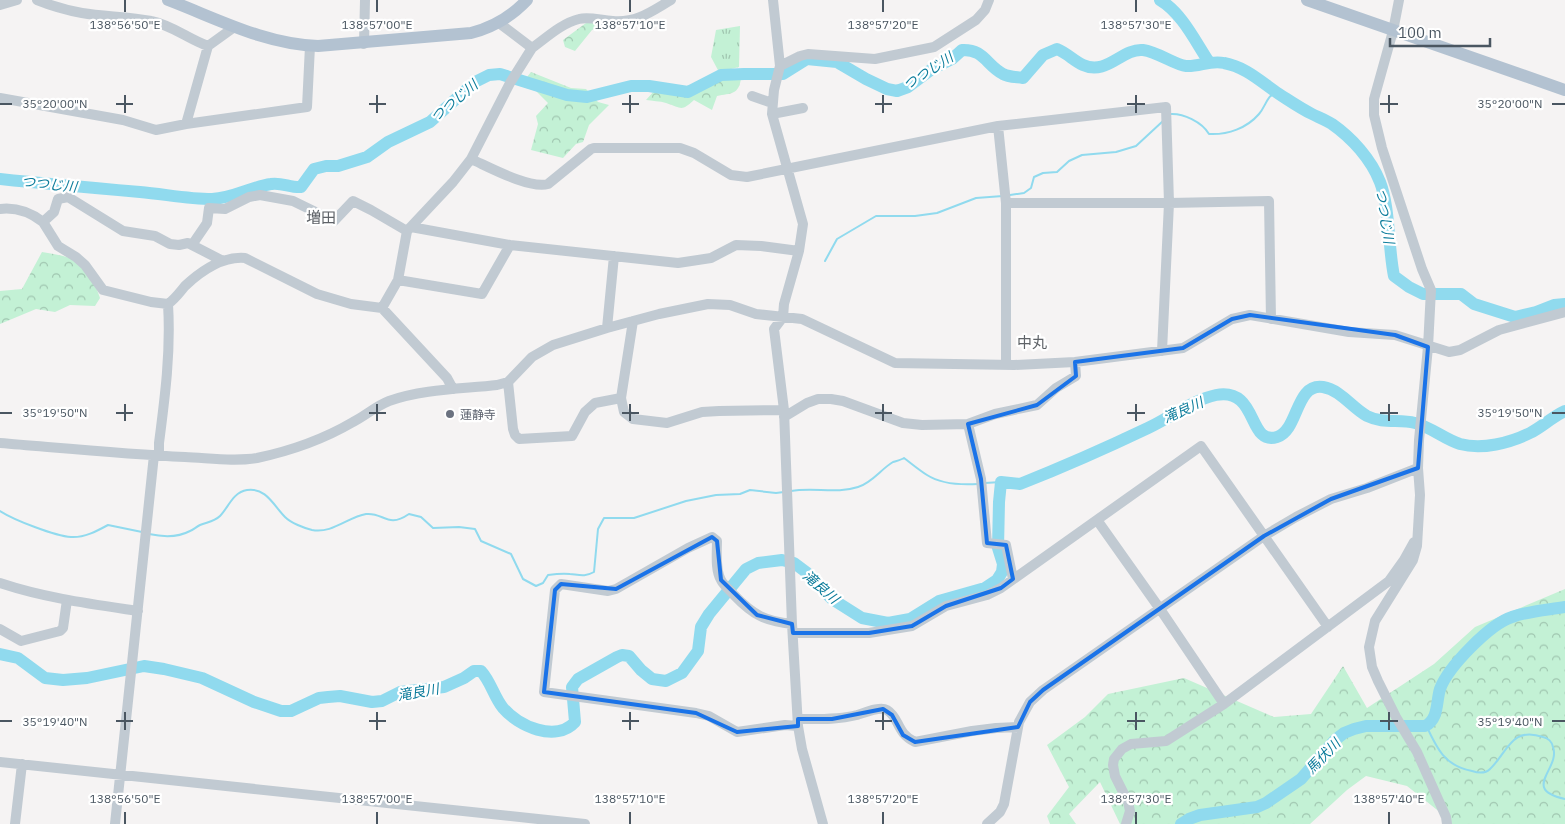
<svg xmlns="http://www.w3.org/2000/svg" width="1565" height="824" viewBox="0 0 1565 824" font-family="'IBM Plex Sans','Noto Sans JP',sans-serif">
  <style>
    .grass { fill: url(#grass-tufts) }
    .forest { fill: url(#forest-crowns) }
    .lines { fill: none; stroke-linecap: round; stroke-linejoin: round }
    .stream { stroke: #90daee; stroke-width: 2 }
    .river { stroke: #90daee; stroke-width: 12 }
    .minor { stroke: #c1cad2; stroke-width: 10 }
    .major { stroke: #b3c2d1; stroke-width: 12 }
    .marked { fill: none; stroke: #1a73e8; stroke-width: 4; stroke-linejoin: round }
    .ticks { fill: none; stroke: #4a5661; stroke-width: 2 }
    .worship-dot { fill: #6b7280; stroke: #fff; stroke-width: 2 }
    .labels { text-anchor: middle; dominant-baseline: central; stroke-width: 4.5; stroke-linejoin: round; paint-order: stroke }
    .worship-label { font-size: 12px; fill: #5b616d; stroke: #fff; text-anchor: start }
    .water-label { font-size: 14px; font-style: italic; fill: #0c7c9b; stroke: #fff }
    .quarter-label { font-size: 15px; fill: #5f6368; stroke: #fff }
    .ticks-label { font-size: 12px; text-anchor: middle; fill: #4a5661; stroke: #fff; stroke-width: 4.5; stroke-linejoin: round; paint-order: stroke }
  </style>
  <defs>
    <pattern id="grass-tufts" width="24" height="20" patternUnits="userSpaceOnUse" patternTransform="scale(1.25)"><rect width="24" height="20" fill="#c3f1d5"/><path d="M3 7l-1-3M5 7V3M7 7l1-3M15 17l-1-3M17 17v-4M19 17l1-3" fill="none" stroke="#a0c6b0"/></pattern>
    <pattern id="forest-crowns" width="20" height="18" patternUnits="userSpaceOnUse" patternTransform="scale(1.25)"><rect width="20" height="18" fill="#c3f1d5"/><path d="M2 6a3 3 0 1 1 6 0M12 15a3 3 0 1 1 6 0" fill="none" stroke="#a0c6b0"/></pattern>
  </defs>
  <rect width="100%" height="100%" fill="#f5f3f3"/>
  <!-- grass -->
  <path class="grass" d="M740,26L739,67L719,72L711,57L716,30Z"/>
  <!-- forest -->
  <path class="forest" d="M586,23H594L598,28L592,30L575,51L565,47L563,40Z
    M531,72L571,88L586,89L598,102L609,105L589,125L583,142L576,144L563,158L531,150L538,124L536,116L548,103L536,91L520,86Z
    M718,75L741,78C739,95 731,93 717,96L712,110L694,100C681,112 682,108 666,103C660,101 652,101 646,100L654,91L696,86Z
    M42,252C79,258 88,261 100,298L95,306L70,305L55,312L36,309L0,324V291L22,289Z
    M1565,589V824H1447L1446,817L1407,786L1366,776L1347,790L1310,824H1120L1100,782L1069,814L1076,824H1050L1047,816L1069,787L1047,745L1085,717L1108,694L1184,678L1274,717L1311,714L1343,666L1367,708L1434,664L1475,627Z"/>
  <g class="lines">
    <!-- stream -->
    <path class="stream" d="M1170,114C1183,113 1202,122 1209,134C1228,135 1247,128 1259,114C1266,106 1266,97 1276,92
      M1010,195L1024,193L1031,188L1034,177L1043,173L1057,172L1069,161L1082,155L1116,152L1136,146L1163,121
      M825,261L837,239L876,216H915L937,213L976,198L1003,196
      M985,483L1001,482
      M791,491C813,487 837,494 858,487C872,483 881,469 893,462C896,461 901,460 904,458C912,464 919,470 927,475C941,484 962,485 978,484
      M0,511C14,520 55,536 71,537C84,538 97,531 108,525L142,532
      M149,534C163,537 177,538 190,531C193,530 196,527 200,525C207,522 214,522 220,516C228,508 233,492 247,490C266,487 274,506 285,517C291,523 304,528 312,530C332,534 348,517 366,514C384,512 387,529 409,514L421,517L433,528L459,527L475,529L481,541L511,554L523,579L536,586L543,583L548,575C555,574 563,573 570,574C580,575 585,577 594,572L598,529L604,518H634L686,501L716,495L740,494L750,490L776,493L784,492
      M1426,725C1437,749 1445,766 1472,771C1478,773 1485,774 1490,769C1508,752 1511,726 1543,737C1548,738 1552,742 1553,747C1561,769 1520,789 1565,799"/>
    <!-- river -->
    <path class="river" d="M1160,0C1182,13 1195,41 1209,62
      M0,179C47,184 93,188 140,192C164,194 188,199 212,199C234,198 250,187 271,184C281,182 291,188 301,187L314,169L326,166H338L367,157L388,142L430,122L475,82L489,75L500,74L567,95L587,97L631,86H649L688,92L721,75L744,74H783L807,59L837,62L866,79L887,89L897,91L908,87L932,69L952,59L962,50C984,49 986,65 1003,74C1008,77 1017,77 1023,78L1043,55L1057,49C1067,53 1074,61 1083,65C1107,76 1122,48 1143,50C1158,52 1175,65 1186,66C1199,67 1210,60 1224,63C1246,67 1261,82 1279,94C1290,101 1300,108 1312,114C1318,117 1326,120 1332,124C1352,138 1371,159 1380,182C1390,208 1388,247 1394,276L1409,287L1423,294H1461L1474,304L1515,317L1536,312L1554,305L1565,304
      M0,654L18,658L45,678L63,680L87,678L144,666L164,669L202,678L254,702L281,711H291L319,698L328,697L340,696L372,702L382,701L400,692L444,687L464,678L474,671H481C491,682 494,697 503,708C518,726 556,743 575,722L572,687L578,679L617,657L622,655L629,656L641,670L652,679L666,681L682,673L698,651L701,627L709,614L746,569L758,563L782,560L794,563L806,572L832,599L862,618L888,623L910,619L939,601L985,588L997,580L1002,572L1003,564L998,548L999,502L1001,482L1020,484C1063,467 1106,448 1148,428C1170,418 1192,400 1216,395C1259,387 1247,446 1277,437C1299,430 1295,383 1323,387C1341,390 1352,408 1367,416C1383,424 1399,419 1415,423C1431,427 1444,439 1460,444C1482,450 1510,443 1530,433C1542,427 1552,417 1565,411
      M1181,824L1189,819L1200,815L1257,807L1266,803L1301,779L1335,740L1344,733L1354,729L1366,726H1425C1439,719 1436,702 1440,689C1448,667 1490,624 1512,617C1529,611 1547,610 1565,607"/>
    <!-- minor -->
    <path class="minor" d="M37,0C52,6 66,10 82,13C105,17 129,16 151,21C172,25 188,39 208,46L233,28
      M773,0L780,66L774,90L772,114L803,224L799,251L784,304L783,317L774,329L784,410L792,624L798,726L802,749L823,824
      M1399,0L1393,31L1374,99V115L1382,148L1422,269L1431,290L1428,347L1419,440L1418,468L1420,495L1417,546L1413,560L1375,621L1369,647L1372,667L1378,681L1396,717L1417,752L1446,817L1447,824
      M0,5L17,0
      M364,44L365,0
      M532,48C546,38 562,23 579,19C590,16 602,21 613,21C637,23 652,11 671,0
      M780,66L800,56L808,54L875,59L934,47L976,20L985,10L989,0
      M752,96L772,103
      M0,98L123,120L156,130L186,124L307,107L310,46
      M772,114L803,108
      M186,124L208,46
      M998,126L1006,203V365
      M471,159C489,167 529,189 548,184L591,149L594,148H680L694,153L731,175L747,177L998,126L1166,107L1169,203L1162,351
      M1006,203H1169L1269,201L1271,319
      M0,209C17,207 30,212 43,222L54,212L58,199L68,197L123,231L155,236L170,244L179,245L188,243L223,261
      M43,222L58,246L76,257L85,265L103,290L151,302L168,304C175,299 180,292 185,286C201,271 222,256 245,258L317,294L351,304L382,308L447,378L453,389
      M411,227L510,245L678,263L711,258L736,245L761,246L799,251
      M192,245L207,223L209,208L225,209L249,197L260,195L293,201L334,221L353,201L371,210L407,231
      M398,280L482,294L510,245
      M382,308L398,280L407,231L453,182L471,159L510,83L532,48L499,23
      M607,328L614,256
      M508,382L513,429L515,435L519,439L572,436L585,412L595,403L621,398L633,321
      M621,398L624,412L633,419L667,423L702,412L719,411L784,410
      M784,417L807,403L818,399H831L843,401L903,423L922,425L968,424L995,414L1037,405L1056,388L1076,376L1075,362
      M968,424L981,479L987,543L1006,545L1013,579
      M0,443C62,448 124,454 185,457C209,458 234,462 257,458C290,451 324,439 353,422C365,416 376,406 389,401C423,389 462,389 497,385L508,382L532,357L553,345L607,328L659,314L708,304L730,305L756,314L802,319L895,363L1014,365L1075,362L1183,348L1232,319L1250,315L1349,332L1395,335L1449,352L1460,350L1499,330L1565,312
      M159,456V443C165,397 171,351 168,304
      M1097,520L1160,609L1224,704
      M0,583C45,598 91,604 138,611
      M792,624C765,621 753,615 734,595C730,590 724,586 721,580C715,570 717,553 717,541L712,537L688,548L616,589L608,591L561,584L555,590L544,692L696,713L709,716L737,732L785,725L798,726
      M0,629L21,641L60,631L63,628L67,600
      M793,633H869L912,626L946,606L987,595L1001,588L1201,446L1328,627
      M798,719C817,719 837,720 857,715C864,713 880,706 887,710C900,718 896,733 915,742L972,731L996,728L1018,727
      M0,762L585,824
      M15,824L22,764
      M115,824L154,455
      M987,824L1000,812L1004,804L1019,722L1030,702L1043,690L1264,536L1296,517L1331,499L1367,488L1418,468
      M1126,824L1130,811L1128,802L1115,776L1113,765L1114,759L1122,749L1131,744L1166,741L1224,704L1389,581L1404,560L1414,542"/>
    <!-- major -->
    <path class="major" d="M168,0C218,19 264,44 318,46L471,33C494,27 511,17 527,0
      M1307,0L1565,90"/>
  </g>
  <!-- marked area -->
  <path class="marked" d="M1250,315L1395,335L1428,347L1418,468L1331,499L1264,536L1043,690L1030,702L1018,727L915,742L903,735L892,715L883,709L832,719H798V726L737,732L696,713L544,692L555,590L561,584L616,589L712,537L717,541L721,580L757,615L792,624L793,633H869L912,626L946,606L1001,588L1013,579L1006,545L987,543L981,479L968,424L1037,405L1076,376L1075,362L1183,348L1232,319Z"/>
  <!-- ticks -->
  <path class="ticks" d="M125,0V12M377,0V12M630,0V12M883,0V12M1136,0V12M125,95V113M377,95V113M630,95V113M883,95V113M1136,95V113M1389,95V113M0,104H12M116,104H133M369,104H386M622,104H639M875,104H892M1127,104H1145M1380,104H1398M1552,104H1565M125,404V421M377,404V421M630,404V421M883,404V421M1136,404V421M1389,404V421M0,413H12M116,413H133M369,413H386M622,413H639M875,413H892M1127,413H1145M1380,413H1398M1552,413H1565M125,712V730M377,712V730M630,712V730M883,712V730M1136,712V730M1389,712V730M0,721H12M116,721H133M369,721H386M622,721H639M875,721H892M1127,721H1145M1380,721H1398M1552,721H1565M125,812V824M377,812V824M630,812V824M883,812V824M1136,812V824M1389,812V824"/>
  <!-- markers -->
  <circle class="worship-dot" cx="450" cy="414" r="5"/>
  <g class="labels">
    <!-- worship labels -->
    <g class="worship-label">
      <text x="460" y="414">蓮静寺</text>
    </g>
    <!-- water labels -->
    <g class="water-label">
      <text transform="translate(928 71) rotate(-33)">つつじ川</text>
      <text transform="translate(454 101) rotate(-40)">つつじ川</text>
      <text transform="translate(49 184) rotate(6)">つつじ川</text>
      <text transform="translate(1385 216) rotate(81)">つつじ川</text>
      <text transform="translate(1183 410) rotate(-24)">滝良川</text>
      <text transform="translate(821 587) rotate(41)">滝良川</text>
      <text transform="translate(418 692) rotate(-10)">滝良川</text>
      <text transform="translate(1323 756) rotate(-46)">馬伏川</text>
    </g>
    <!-- quarter labels -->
    <g class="quarter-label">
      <text x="321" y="217">増田</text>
      <text x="1032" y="342">中丸</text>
    </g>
  </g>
  <g class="ticks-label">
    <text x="125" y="29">138°56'50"E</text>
    <text x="377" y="29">138°57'00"E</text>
    <text x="630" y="29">138°57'10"E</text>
    <text x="883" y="29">138°57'20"E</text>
    <text x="1136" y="29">138°57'30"E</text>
    <text x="55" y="108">35°20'00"N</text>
    <text x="1510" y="108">35°20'00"N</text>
    <text x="55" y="417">35°19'50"N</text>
    <text x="1510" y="417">35°19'50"N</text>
    <text x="55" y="726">35°19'40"N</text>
    <text x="1510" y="726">35°19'40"N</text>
    <text x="125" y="803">138°56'50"E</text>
    <text x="377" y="803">138°57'00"E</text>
    <text x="630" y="803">138°57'10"E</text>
    <text x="883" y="803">138°57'20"E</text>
    <text x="1136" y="803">138°57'30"E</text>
    <text x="1389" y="803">138°57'40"E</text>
  </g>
  <!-- scale -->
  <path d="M1390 38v8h100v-8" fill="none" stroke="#4a5661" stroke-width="2.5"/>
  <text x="1398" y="38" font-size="15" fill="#4a5661" stroke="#ffffff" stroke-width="4" paint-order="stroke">100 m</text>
</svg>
